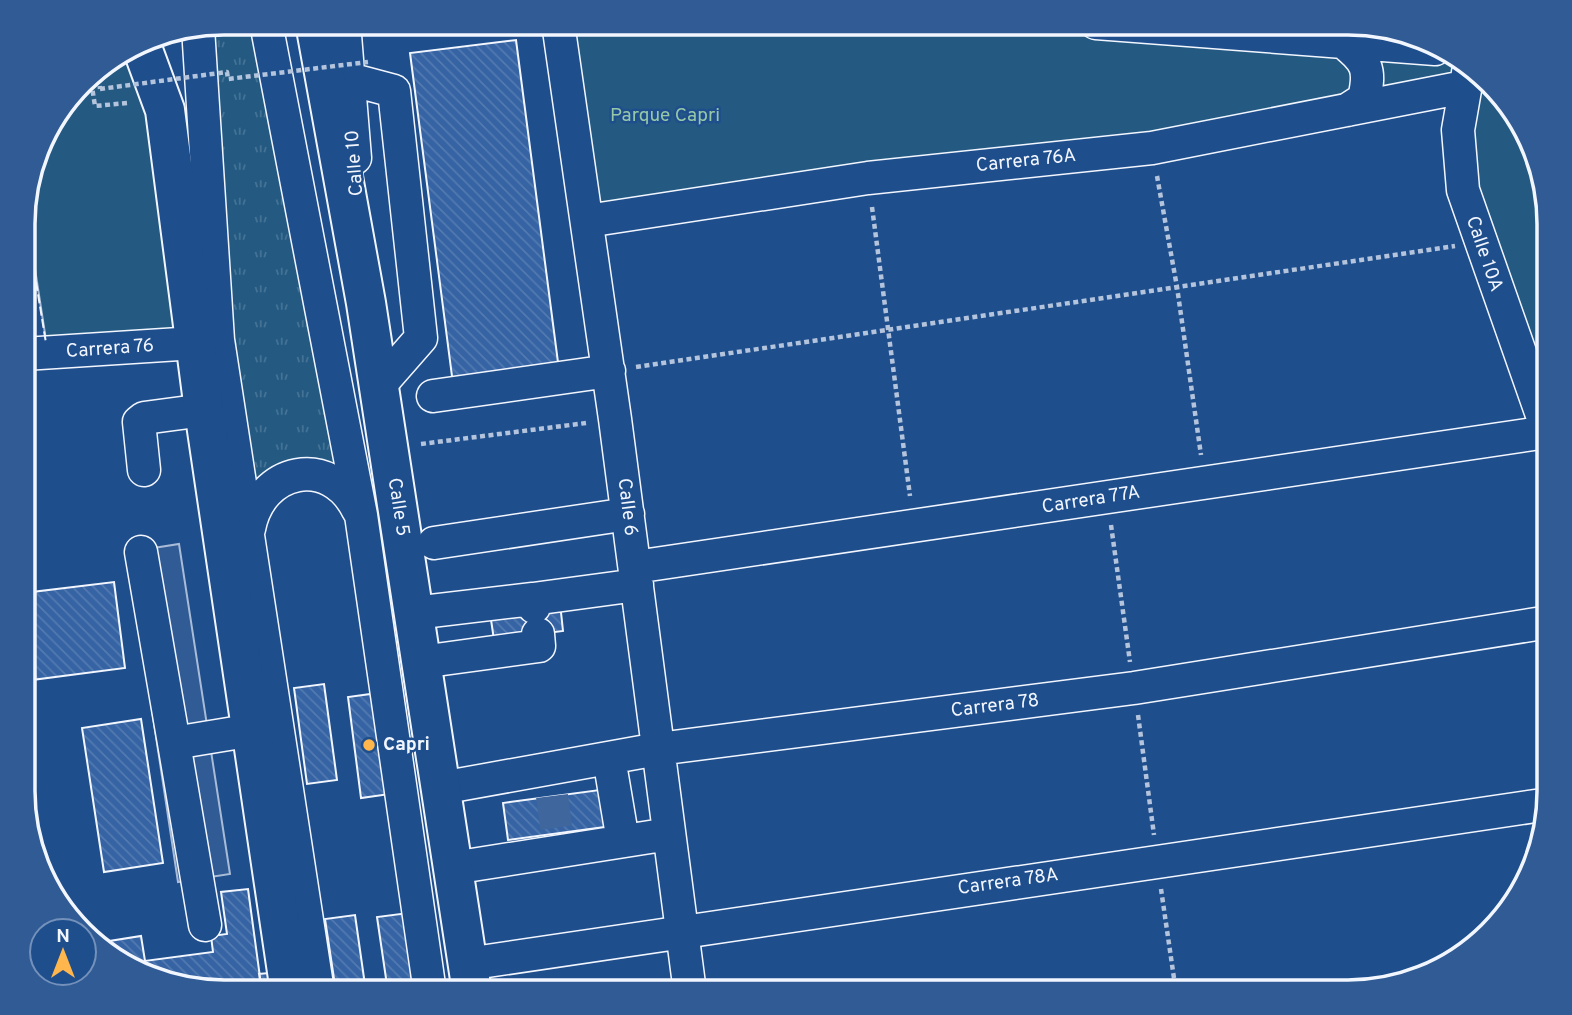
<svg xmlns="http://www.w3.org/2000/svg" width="1572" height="1015" viewBox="0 0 1572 1015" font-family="Overpass,sans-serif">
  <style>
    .grass { fill: url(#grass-tufts); stroke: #a8bbd7; stroke-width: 2 }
    .green { fill: #245a82; stroke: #a8bbd7; stroke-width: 2 }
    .parking { fill: #305b95; stroke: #a8bbd7; stroke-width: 2 }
    .building { fill: url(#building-back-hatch); stroke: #f2f6ff; stroke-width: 2 }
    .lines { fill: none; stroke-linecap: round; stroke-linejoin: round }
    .minor-tunnel { stroke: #3f679d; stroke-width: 32; stroke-dasharray: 32 16; stroke-linecap: butt }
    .minor-casing { stroke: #f2f6ff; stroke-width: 35 }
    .major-casing { stroke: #f2f6ff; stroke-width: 42 }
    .path { stroke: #b3c4dc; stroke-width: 4.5; stroke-dasharray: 5 3.5; stroke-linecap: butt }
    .minor { stroke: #1f4e8c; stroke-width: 32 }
    .major { stroke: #1f4e8c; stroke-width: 38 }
    .path-bridge { stroke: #b3c4dc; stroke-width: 4.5; stroke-dasharray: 5 3.5; stroke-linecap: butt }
    .fence { stroke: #f2f6ff; stroke-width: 2; stroke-dasharray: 9 3.5; stroke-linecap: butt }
    .poi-dot { fill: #ffb74d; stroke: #1f4e8c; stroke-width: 2.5 }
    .labels { text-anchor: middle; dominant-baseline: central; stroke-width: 5; stroke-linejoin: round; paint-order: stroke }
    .park-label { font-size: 19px; fill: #97c8a6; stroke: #1f4e8c }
    .street-label { font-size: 19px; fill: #f2f6ff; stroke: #1f4e8c }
    .poi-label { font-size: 19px; font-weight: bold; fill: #f2f6ff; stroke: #1f4e8c; text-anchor: start }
    .rim { fill: none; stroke: #f2f6ff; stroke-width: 3.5 }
  </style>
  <defs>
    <pattern id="grass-tufts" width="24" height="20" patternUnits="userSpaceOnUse" patternTransform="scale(1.75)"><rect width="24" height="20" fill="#245a82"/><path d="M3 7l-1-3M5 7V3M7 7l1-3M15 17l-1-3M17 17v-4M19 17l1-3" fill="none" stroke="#447295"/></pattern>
    <pattern id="building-back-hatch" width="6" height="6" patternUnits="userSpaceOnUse" patternTransform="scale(1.75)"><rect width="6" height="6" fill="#3563a3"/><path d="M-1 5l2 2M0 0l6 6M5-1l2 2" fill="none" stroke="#537ab1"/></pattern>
  </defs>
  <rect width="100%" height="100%" fill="#1f4e8c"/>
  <!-- grass -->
  <path class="grass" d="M224,23H266L361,515L318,475L253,510L198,28Z"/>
  <!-- green -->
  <path class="green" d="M558,23H1096L1434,49L1460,57L1522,124L1549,211V435L1480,242L1464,88L587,221Z
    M134,46L195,343L48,353L24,198L44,135L91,73Z"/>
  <!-- parking -->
  <path class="parking" d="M179,544L230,874L178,882L128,552Z"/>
  <!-- building -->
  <path class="building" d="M516,40L559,370L453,384L410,53Z
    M114,582L125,668L24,681V593Z
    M560,603L563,631L494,640L490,613Z
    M324,684L337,780L307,784L294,688Z
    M378,693L390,794L361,798L348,697Z
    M141,719L163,863L104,872L82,728Z
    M607,789L612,826L508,840L503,803Z
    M248,889L262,992H224L112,958L97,943L141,936L145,961L213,952L211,936L227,934L221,892Z
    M408,913L418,992H388L377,917Z
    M355,915L366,992H336L325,919Z
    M269,973L271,992H262L259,974Z"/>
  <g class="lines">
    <!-- minor-tunnel -->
    <path class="minor-tunnel" d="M552,796L557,834"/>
    <!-- minor casing -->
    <g class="minor-casing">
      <path id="minor" d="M266,23L361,515L430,992
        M344,23L355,158
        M558,23L615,419L690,992
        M1096,23L1435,49
        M198,28L218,340L318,992
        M1343,42C1367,61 1371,69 1364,99L1347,110
        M1469,67L1458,130L1463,190L1549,435
        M349,79L394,91L421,338L379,386
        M587,221L868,178L1152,148L1464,87
        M24,354L195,343
        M433,396L609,371
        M144,470L139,422L144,418L204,410
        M249,529C260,468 330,453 358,510
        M434,543L628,514
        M141,552L174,743L253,730
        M635,567L1547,432
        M533,599L637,585
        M414,613L533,599L534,607
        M421,662L539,646L538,634
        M174,743L205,925
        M609,758L623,841
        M441,788L658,749L1134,688L1549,622
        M453,868L669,834
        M467,964L1549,804"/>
    </g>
    <!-- major casing -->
    <g class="major-casing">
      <path id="major" d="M315,23L366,303L472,992
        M140,42L165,110L204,410L290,992"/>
    </g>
    <!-- path -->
    <path class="path" d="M98,69L100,89
      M90,74L95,106L128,103
      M1157,176L1177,287L1201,455
      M872,207L910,496
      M636,367L1455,246
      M421,444L586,423
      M1111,525L1130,662
      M1138,715L1154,835
      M1161,889L1176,992"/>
    <!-- minor -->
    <use href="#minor" class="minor"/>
    <!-- major -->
    <use href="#major" class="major"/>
    <!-- path-bridge -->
    <path class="path-bridge" d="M100,89L227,72L228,79L368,62"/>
    <!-- fence -->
    <path class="fence" d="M24,208L46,343"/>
  </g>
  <!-- markers -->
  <circle class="poi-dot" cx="369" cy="745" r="7"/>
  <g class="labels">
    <!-- park labels -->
    <g class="park-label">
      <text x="665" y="116">Parque Capri</text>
    </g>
    <!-- street labels -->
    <g class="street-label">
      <text transform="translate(1026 161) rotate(-6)">Carrera 76A</text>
      <text transform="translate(355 163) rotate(-94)">Calle 10</text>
      <text transform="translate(1484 254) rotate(71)">Calle 10A</text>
      <text transform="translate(110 349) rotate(-4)">Carrera 76</text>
      <text transform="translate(1091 500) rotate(-9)">Carrera 77A</text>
      <text transform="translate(398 507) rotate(81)">Calle 5</text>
      <text transform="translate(627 507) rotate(83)">Calle 6</text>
      <text transform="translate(995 706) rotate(-7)">Carrera 78</text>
      <text transform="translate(1008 882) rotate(-8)">Carrera 78A</text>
    </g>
    <!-- poi labels -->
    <g class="poi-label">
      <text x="383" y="745">Capri</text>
    </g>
  </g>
  <!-- crop -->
  <path d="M0 0H1572V1015H0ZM224 35H1348A189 189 0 0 1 1537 224V791A189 189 0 0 1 1348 980H224A189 189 0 0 1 35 791V224A189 189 0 0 1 224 35Z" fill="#305b95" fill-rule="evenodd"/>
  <path class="rim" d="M224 35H1348A189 189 0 0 1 1537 224V791A189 189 0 0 1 1348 980H224A189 189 0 0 1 35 791V224A189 189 0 0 1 224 35Z"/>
  <!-- north arrow -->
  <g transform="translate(63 952)"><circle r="33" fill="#1f4e8c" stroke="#7391ba" stroke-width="2"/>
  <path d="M0-5L12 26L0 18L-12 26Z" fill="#ffb74d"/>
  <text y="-10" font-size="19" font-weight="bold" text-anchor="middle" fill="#f2f6ff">N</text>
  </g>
</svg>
